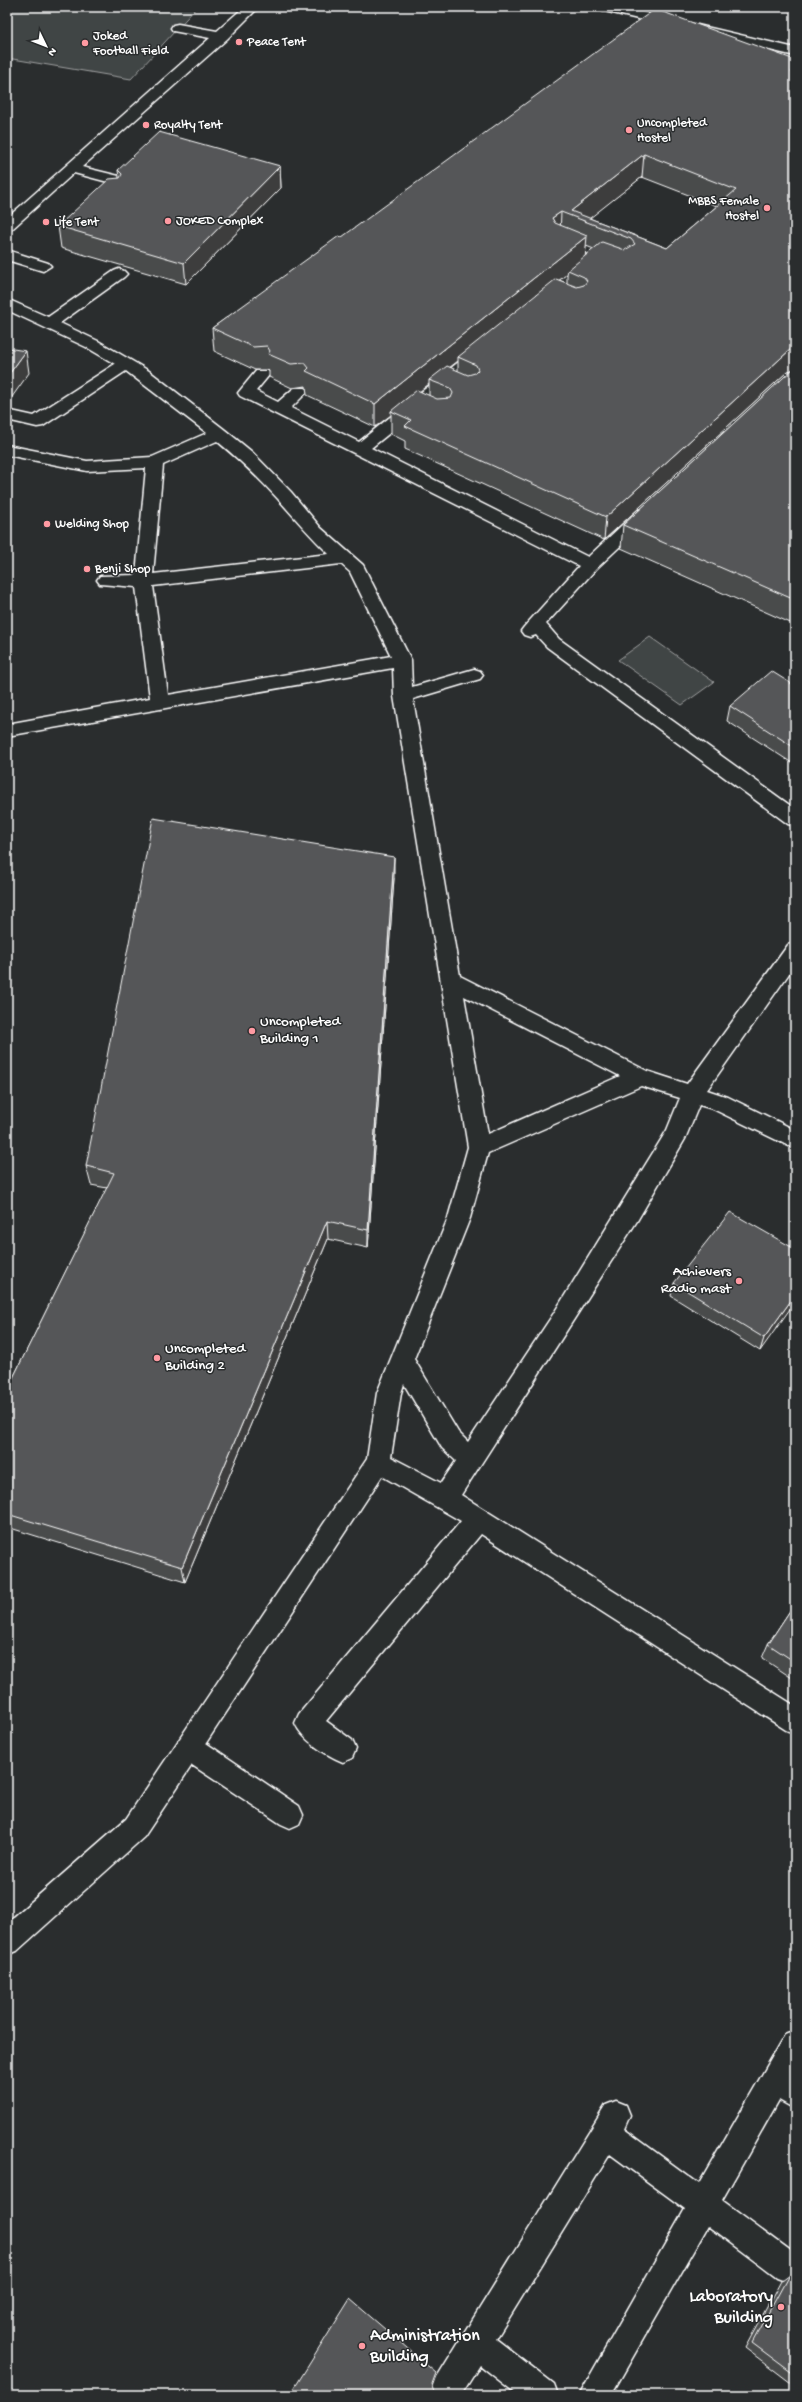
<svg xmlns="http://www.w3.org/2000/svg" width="802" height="2402" viewBox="0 0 802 2402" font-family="'Gochi Hand',sans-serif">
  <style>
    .green { fill: #414445; stroke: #a0a2a2 }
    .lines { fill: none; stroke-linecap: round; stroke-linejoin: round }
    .street-casing { stroke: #fff; stroke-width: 3 }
    .street { fill: #2a2d2e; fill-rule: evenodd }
    .wall { fill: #494b4c; stroke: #fff; fill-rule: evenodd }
    .shaded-wall { fill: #3c3d3e; stroke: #fff }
    .building { fill: #555758; stroke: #fff; fill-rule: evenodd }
    .poi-dot { fill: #ff9aa2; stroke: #2a2d2e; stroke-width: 1.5 }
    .labels { text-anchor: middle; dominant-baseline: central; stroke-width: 3; stroke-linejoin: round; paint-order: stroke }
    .far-poi-label { font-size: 13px; fill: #fff; stroke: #2a2d2e; text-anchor: start }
    .poi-label { font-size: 15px; fill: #fff; stroke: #2a2d2e; text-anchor: start }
    .near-poi-label { font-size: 18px; fill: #fff; stroke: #2a2d2e; text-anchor: end }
  </style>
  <rect width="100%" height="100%" fill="#2a2d2e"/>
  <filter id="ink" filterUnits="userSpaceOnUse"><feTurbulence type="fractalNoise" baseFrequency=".025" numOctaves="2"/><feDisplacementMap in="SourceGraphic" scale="8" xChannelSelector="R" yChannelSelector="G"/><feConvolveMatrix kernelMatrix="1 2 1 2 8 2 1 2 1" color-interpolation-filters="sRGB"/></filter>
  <g filter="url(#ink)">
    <!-- green -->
    <path class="green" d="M7,7H197L131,79L7,58Z
      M650,637L714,682L682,705L618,660Z"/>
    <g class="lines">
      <!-- street casing -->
      <g class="street-casing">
        <path id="street" d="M244,7H259L227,39L82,167L123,177L125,180L116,190L119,194L117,197H107L99,192L108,182L74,173L12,229L7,230V218L210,38L173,31L171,28L173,25L178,24L217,31Z
          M597,7H621L795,48V56L604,11Z
          M7,250L48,263L51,266L43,271L7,260Z
          M119,269L124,271L127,274L124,277L60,323L98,341L149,371L225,430L252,452L291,492L321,528L363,565L411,660L412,687L474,669L480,671L483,675L480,679L413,699L460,976L647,1071L687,1084L788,945L795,942V965L707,1090L728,1097L795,1130V1149L713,1109L699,1105L685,1139L637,1221L461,1495L795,1706V1734L786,1730L481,1534L326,1721L352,1740L356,1749L352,1758L343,1762C326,1755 302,1740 295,1723L299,1714L461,1521L382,1476L206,1743L299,1806L303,1815L299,1824L290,1828L281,1824L192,1765L144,1837L17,1951L7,1955V1923L126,1819L367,1459L377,1393L448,1218L468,1147L394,696L393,668L7,736V724L150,698L136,587L100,584L97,580L100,576L136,575L146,468L87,471L7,455V445L87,461L152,457L207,433L126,371L43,426L37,427L7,420V410L34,416L115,364L86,347L7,310V299L48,317L114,271ZM217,441C239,459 260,479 279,500C296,519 311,537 329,554L153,574L163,465ZM341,564L350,572L391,656L168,695L153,586ZM464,996L620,1076L488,1134ZM641,1086L680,1098L667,1130L554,1313L468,1442L458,1432L414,1359L470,1218L488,1153ZM404,1384L442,1448L456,1461L441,1483L391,1457L401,1393Z
          M482,346L488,348L490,351L488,354L371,448L588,557L638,510H650L652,514L650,518L596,569L546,624L559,639L795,809V826L788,824L547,647L536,635L530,637L524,635L521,631L524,627L579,566L240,396L238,393L256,371H268L270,374L256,391L278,402L294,388H306L308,391L291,408L359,442L476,348Z
          M795,2031L793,2075L795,2077V2109L779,2100L722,2200L795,2254V2279L788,2282L777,2278L708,2226L611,2395H579L685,2209L610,2154L496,2339L554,2384L558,2395H518L480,2365L461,2395H436L433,2388L437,2377L606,2105L616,2101L626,2105L630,2115L624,2129L699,2184L785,2035Z"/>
      </g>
      <!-- street -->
      <use href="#street" class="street"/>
    </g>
    <!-- wall -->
    <path class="wall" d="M795,60V625L621,548L623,525L792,370L788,371L604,540L405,449V441L391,434V415L375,427L307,395L306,386L292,388L269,377V371L268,370H255L214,351L212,328L342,237ZM642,177L717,206L667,248L589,218ZM586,246L594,249L585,256ZM567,274V283L559,280ZM458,361V371L450,368ZM429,384V396L420,392Z
      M280,166L281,188L186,284L61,248L58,226L119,178L118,170Z
      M795,686V765L727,721L730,706Z
      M394,878L368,1248L328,1239L185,1582L7,1527V1390L107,1188L91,1185L86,1166Z
      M795,1249L760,1351L671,1296L674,1283Z
      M795,1603V1680L762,1658L768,1644Z
      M789,2275L795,2277V2386L745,2348L781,2281Z"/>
    <!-- shaded-wall -->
    <path class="shaded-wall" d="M795,69V89L791,72Z
      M644,154L642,177L585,222L571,211Z
      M280,166L281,188L186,284L184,263Z
      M561,212L560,236L552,218Z
      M587,236L585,259L568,270L567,274L461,358L458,357V361L432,381L429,380V384L394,412L391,411V415L375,427V404Z
      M795,347V369L788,371L604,540L606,517L792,348Z
      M26,351L29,373L7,404V377Z
      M394,857V878L368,1248V1230Z
      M327,1221L328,1239L185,1582L182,1567Z
      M795,1295V1302L760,1351L764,1338Z"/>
    <!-- building -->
    <path class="building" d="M655,9L795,60V69L791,72L795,73V347L792,348L606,517L405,426L411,420L391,411L417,390L437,399L451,398L453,393L450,388L429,380L447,366L468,375L475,373L478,370L476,365L458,357L556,279L577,287L584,285L587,281L584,277L568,270L602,242L625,250L635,244L631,239L561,212L552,218L555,223L587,236L375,404L306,371L309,368L305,363L291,364L268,354L270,351L267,346L253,347L212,328L339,236L342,237ZM644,154L736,190L667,248L571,211Z
      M159,132L280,166L184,263L58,226L109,179L120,178L122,174L118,170Z
      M7,348L26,351L7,377Z
      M795,367V600L623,525Z
      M771,671L795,686V748L730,706Z
      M153,818L394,857L368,1230L327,1221L182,1567L7,1514V1390L114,1173L86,1166Z
      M730,1212L795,1249V1295L764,1338L674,1283Z
      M795,1603V1662L768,1644Z
      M789,2275L795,2277V2375L752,2343Z
      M350,2299L436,2373L432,2384L435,2392L454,2393L453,2395H290Z"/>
  </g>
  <!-- markers -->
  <g class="poi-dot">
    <circle cx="239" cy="42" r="4"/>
    <circle cx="85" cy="43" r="4"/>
    <circle cx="146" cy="125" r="4"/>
    <circle cx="629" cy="130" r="4"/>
    <circle cx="767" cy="208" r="4"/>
    <circle cx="168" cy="221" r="4"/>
    <circle cx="46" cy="222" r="4"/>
    <circle cx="47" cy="524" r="4"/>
    <circle cx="87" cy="569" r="4"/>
    <circle cx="252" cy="1031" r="4"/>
    <circle cx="739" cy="1281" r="4"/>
    <circle cx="157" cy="1358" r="4"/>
    <circle cx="781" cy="2307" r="4"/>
    <circle cx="362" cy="2346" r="4"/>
  </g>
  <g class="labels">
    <!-- far-poi labels -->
    <g class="far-poi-label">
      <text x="93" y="36">Joked<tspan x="93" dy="15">Football Field</tspan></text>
      <text x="247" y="42">Peace Tent</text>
      <text x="637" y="123">Uncompleted<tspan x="637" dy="15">Hostel</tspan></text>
      <text x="154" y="125">Royalty Tent</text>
      <text x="759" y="201" text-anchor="end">MBBS Female<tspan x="759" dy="15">Hostel</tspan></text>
      <text x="176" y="221">JOKED Complex</text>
      <text x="54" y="222">Life Tent</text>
      <text x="55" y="524">Welding Shop</text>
      <text x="95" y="569">Benji Shop</text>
    </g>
    <!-- poi labels -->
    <g class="poi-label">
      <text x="260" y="1022">Uncompleted<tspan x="260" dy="17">Building 1</tspan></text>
      <text x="731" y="1272" text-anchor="end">Achievers<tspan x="731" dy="17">Radio mast</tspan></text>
      <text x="165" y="1349">Uncompleted<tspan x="165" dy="17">Building 2</tspan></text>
    </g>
    <!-- near-poi labels -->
    <g class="near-poi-label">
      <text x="773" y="2297">Laboratory<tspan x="773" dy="21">Building</tspan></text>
      <text x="370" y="2336" text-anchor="start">Administration<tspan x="370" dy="21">Building</tspan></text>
    </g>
  </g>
  <!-- margin -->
  <rect width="802" height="2402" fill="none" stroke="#2a2d2e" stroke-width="24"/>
  <rect x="12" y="12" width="778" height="2378" fill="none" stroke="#fff" stroke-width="1.5" filter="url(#ink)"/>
  <!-- north arrow -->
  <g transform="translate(46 46) rotate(133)" stroke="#2a2d2e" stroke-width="3" paint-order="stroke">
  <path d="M0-3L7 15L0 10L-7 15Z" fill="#ffffff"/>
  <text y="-6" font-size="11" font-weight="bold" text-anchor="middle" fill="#ffffff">N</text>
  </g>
</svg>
